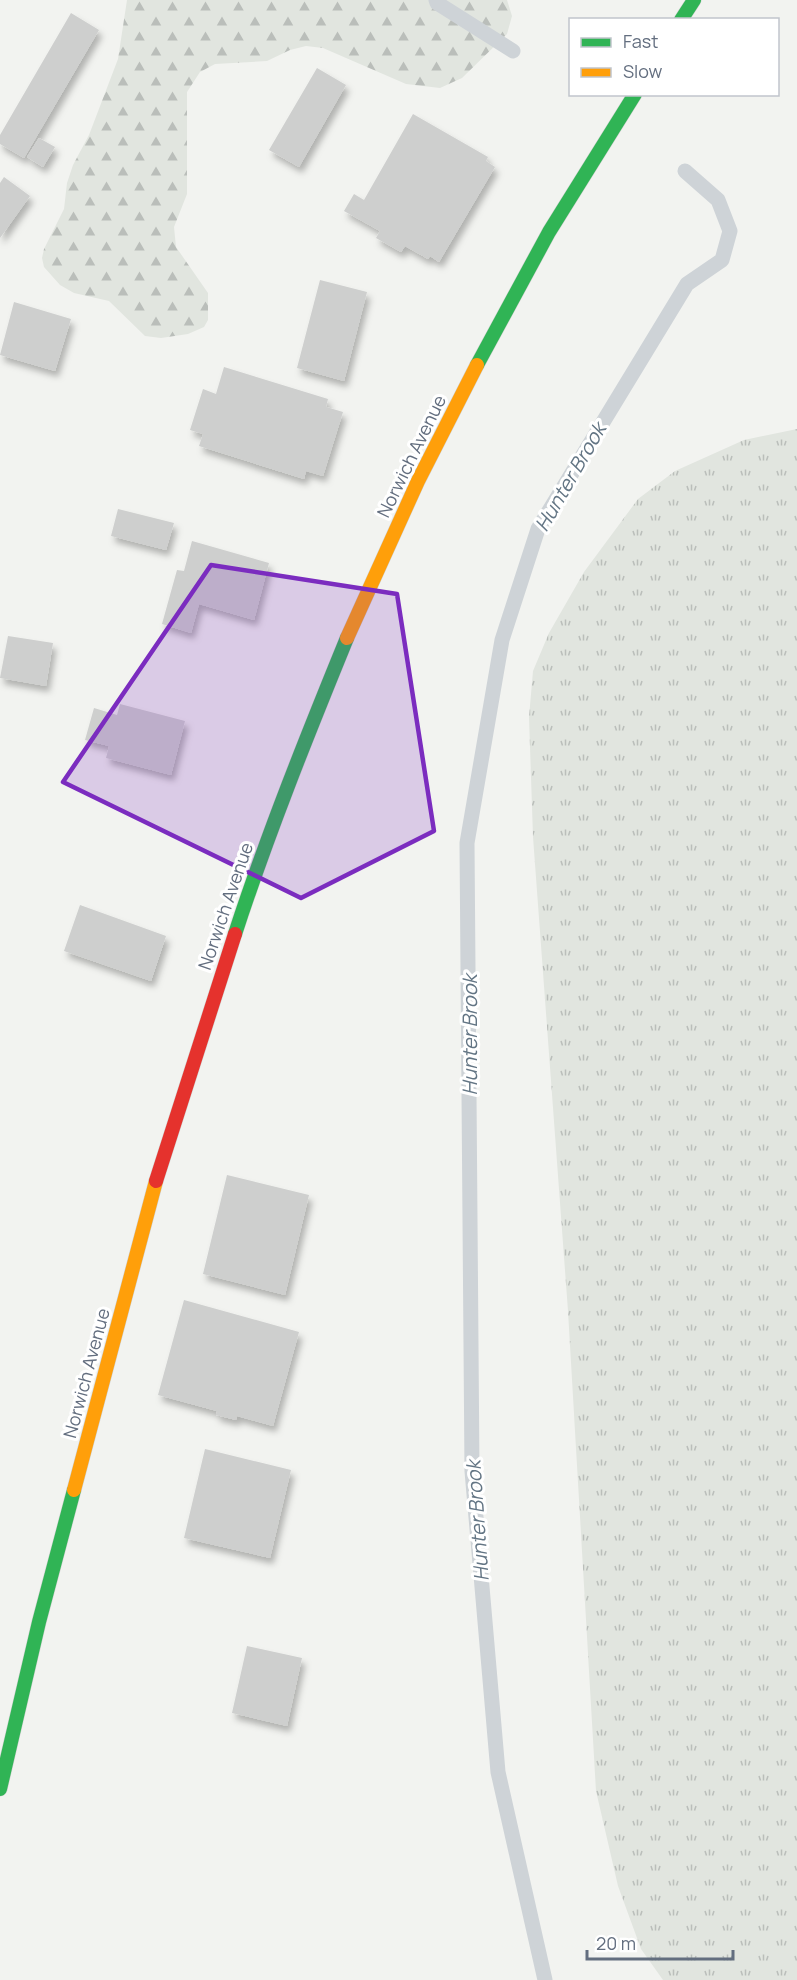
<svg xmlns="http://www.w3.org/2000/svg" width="797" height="1980" viewBox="0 0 797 1980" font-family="Manrope,sans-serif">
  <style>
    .grass { fill: url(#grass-tufts) }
    .forest { fill: url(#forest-firs) }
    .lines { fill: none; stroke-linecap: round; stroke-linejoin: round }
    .stream { stroke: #ced3d7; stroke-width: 15 }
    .building { fill: #cecfce; filter: url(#shadow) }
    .fast-casing { stroke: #cfd0cf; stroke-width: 15 }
    .slow-casing { stroke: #cfd0cf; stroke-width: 15 }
    .jam-casing { stroke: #cfd0cf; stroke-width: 15 }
    .fast { stroke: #30b455; stroke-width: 14 }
    .slow { stroke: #ff9f0a; stroke-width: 14 }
    .jam { stroke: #e5322d; stroke-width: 14 }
    .marked { fill: #7b2cbf; fill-opacity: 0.2; stroke: #7b2cbf; stroke-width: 4.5; stroke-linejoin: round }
    .labels { text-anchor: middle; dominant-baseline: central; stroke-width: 6; stroke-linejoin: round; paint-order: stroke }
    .street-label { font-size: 18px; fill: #636e7f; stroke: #fff }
    .water-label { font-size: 20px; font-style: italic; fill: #637584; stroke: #fff }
  </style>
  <defs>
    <pattern id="grass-tufts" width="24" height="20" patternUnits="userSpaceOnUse" patternTransform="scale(1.5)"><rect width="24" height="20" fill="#e1e5df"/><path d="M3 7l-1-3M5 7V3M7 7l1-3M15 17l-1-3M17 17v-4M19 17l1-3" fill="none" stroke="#babeba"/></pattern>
    <pattern id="forest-firs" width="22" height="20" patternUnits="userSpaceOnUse" patternTransform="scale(1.5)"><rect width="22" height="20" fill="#e1e5df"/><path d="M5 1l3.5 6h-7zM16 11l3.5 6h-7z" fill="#babeba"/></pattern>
    <filter id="shadow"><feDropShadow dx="3.5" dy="6" stdDeviation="3" flood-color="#0004"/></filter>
  </defs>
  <rect width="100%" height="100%" fill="#f2f3f0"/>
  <!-- grass -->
  <path class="grass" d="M797,429V1980H663L641,1949L618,1886L596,1791L568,1311L533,837L529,717L533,671L549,633L584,572L638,499L675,471L744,440Z"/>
  <!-- forest -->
  <path class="forest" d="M127,0H507L512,16L507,34L462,78L440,88L406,84L323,48L306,46L290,50L267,61L215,64L200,72L187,92V194L174,227L176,247L208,293V320L204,327L188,334L161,338L145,336L109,301L74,293L60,285L44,267L42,258L44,249L64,209L67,183L73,165L89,135L118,59Z"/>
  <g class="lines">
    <!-- stream -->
    <path class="stream" d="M436,0L437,3L513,51
      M545,1980L498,1772L472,1471L467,843L502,640L538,529L687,284L722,260L730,231L718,200L685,171"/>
  </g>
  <!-- building -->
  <path class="building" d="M71,13L99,30L24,158L0,144V135Z
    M317,68L346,85L299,167L269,150Z
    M413,114L488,157L486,161L495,167L439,262L430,256L428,259L405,246L401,252L376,238L380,231L344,211L354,194L364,200Z
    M39,138L55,147L43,167L27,157Z
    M4,177L30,196L0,238V183Z
    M320,280L367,292L344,381L297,368Z
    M14,302L71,319L55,371L0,355Z
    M224,367L328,399L326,407L343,412L323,476L306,471L304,479L199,446L203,434L190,430L203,389L216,394Z
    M118,509L174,523L166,550L111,536Z
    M192,541L269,563L254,620L199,604L191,633L162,624L177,570L184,571Z
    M8,636L53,643L46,686L0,678Z
    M120,704L185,721L171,775L106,758L109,746L85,740L94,708L117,715Z
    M80,905L166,936L151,981L64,951Z
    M227,1175L309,1195L285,1295L203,1274Z
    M184,1300L299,1332L273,1426L237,1416L236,1420L216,1415L217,1411L158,1395Z
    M205,1449L291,1470L270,1558L184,1538Z
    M247,1646L302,1658L287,1726L232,1713Z"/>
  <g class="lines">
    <!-- fast casing -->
    <g class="fast-casing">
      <path id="fast" d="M681,20L694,0
        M477,365L549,232L635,94
        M235,934C268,833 307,736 347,638
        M0,1789L39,1622L74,1490"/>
    </g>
    <!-- slow casing -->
    <g class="slow-casing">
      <path id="slow" d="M347,638L418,481L477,365
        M74,1490L156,1181"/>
    </g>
    <!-- jam casing -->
    <g class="jam-casing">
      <path id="jam" d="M156,1181L235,934"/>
    </g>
    <!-- fast -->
    <use href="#fast" class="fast"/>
    <!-- slow -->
    <use href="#slow" class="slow"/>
    <!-- jam -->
    <use href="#jam" class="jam"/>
  </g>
  <!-- marked area -->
  <path class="marked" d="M211,565L397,594L434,831L301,898L63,782Z"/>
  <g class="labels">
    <!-- street labels -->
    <g class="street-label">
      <text transform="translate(411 456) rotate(-64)">Norwich Avenue</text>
      <text transform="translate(225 906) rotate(-71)">Norwich Avenue</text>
      <text transform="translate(86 1373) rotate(-75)">Norwich Avenue</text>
    </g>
    <!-- water labels -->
    <g class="water-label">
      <text transform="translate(570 477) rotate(-60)">Hunter Brook</text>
      <text transform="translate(469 1035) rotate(-90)">Hunter Brook</text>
      <text transform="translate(477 1521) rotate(-94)">Hunter Brook</text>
    </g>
  </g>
  <!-- legend -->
  <rect x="569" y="18" width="210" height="78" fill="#ffffff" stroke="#c1c5cc" stroke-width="1.5"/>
  <rect x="581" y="38" width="30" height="9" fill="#30b455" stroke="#c1c5cc" stroke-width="1.5"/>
  <text x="623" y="48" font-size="18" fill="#636e7f">Fast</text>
  <rect x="581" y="68" width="30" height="9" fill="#ff9f0a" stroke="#c1c5cc" stroke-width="1.5"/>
  <text x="623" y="78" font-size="18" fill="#636e7f">Slow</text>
  <!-- scale -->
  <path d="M587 1950v9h146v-9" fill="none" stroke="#636e7f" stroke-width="3"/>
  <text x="596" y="1950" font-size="18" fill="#636e7f" stroke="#ffffff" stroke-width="4.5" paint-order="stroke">20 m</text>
</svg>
